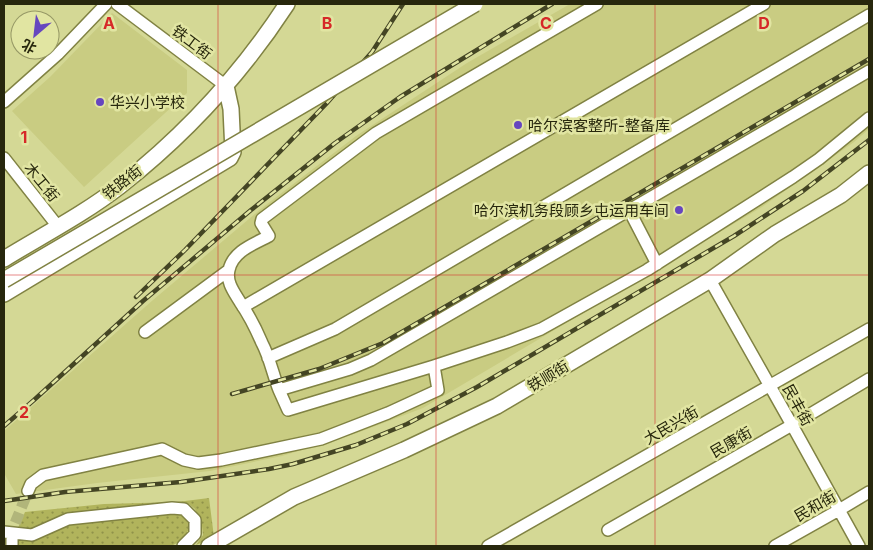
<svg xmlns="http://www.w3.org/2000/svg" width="873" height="550" viewBox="0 0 873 550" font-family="Inter,'Noto Sans SC',sans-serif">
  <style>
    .built { fill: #c9cc82 }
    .green { fill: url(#green-dots) }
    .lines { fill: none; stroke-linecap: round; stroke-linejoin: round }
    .minor-tunnel { stroke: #b1b57a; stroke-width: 11; stroke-dasharray: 11 5.5; stroke-linecap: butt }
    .minor-casing { stroke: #808243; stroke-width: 14 }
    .major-casing { stroke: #808243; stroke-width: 18 }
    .minor { stroke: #fff; stroke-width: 11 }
    .major { stroke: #fff; stroke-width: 15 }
    .rail-casing { stroke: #444524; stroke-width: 4.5 }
    .rail { stroke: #e1e5a2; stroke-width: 2.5; stroke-dasharray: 8; stroke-linecap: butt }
    .major-bridge-casing { stroke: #808243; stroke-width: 18; stroke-linecap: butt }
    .major-bridge { stroke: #fff; stroke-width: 15 }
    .grid { fill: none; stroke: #d62828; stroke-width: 1; stroke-opacity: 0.55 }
    .poi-dot { fill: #6646bf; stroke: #e1e5a2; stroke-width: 2 }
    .labels { text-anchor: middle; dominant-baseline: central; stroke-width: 5; stroke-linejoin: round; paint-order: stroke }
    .street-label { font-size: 15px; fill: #27270d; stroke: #e1e5a2 }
    .poi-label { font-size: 15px; fill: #27270d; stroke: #e1e5a2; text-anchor: start }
    .grid-label { font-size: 16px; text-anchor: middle; font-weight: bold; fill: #d62828; stroke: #e1e5a2; stroke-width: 5; stroke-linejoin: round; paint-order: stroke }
  </style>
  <defs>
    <pattern id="green-dots" width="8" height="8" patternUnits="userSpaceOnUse" patternTransform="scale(1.25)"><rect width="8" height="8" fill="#b1b45c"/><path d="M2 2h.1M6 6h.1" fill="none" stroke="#90924a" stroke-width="1.8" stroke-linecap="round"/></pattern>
  </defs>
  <rect width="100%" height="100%" fill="#d4d895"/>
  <!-- built -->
  <path class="built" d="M570,4H869V129L854,142L762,207L423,408L357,433L282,456L210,471L97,483L16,494L5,475L4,476V431L153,300L262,208L356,136L467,63Z
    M112,13L187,70V93L84,187L12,111L50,77Z"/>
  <!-- green -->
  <path class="green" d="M209,498L214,537L196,545L203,535L202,526L195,509L189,504L177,503L70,514L31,530L18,528L25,512L104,504L177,502Z
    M177,513L184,516L188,523L189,529L183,540L171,546H17V538L76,523Z"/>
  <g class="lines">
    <!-- minor-tunnel -->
    <path class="minor-tunnel" d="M12,539L14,526L28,491"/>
    <!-- minor casing -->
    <g class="minor-casing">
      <path id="minor" d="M117,4L226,86
        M597,4L376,133L262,219L261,223L269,236C254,244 233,251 229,270C226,282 234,292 240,302C249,315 256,329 262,343C270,358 273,375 279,390L350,369L371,360L869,71
        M4,102L58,54L106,4
        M4,158L56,224
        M629,210L657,264
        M710,280L792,425L859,546
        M243,307L764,4
        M145,332L229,270
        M268,358L335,329L869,15
        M279,390L288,410L434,366
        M28,491L31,484L43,475L162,449L184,460L198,463L221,460L321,439L388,413L438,390L434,366L507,342L541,329L647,270L793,177L819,159L869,118
        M608,530L792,425L869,379
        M4,532L32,535L68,519L172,508L184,509L195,520V534L183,546
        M12,539V546
        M488,546L869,329
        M775,546L839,510L869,492"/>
    </g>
    <!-- major casing -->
    <g class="major-casing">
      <path id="major" d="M4,259C43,235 84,214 120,186C185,135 242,73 287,4
        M4,294L230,158L233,152L231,109L226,86
        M209,546L294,497L404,450L497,406L710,280L775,234L841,195L869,173"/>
    </g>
    <!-- minor -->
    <use href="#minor" class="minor"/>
    <!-- major -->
    <use href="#major" class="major"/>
    <!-- rail casing -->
    <g class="rail-casing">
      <path id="rail" d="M136,297L185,250L326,104L372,52L403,4
        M232,394L319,369L383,343L869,59
        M4,426L34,400L143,301L251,210L335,143L400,97L552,4
        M4,501L65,492L181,482L269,469L293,464L356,445L407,424L477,387L734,236L803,191L869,140"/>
    </g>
    <!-- rail -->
    <use href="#rail" class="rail"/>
    <!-- major-bridge casing -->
    <g class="major-bridge-casing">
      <path id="major-bridge" d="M4,280L475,4"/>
    </g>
    <!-- major-bridge -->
    <use href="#major-bridge" class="major-bridge"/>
  </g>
  <!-- grid -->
  <path class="grid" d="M218,4V546M436,4V546M655,4V546M4,275H869"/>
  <!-- markers -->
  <g class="poi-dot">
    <circle cx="100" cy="102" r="5"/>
    <circle cx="518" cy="125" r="5"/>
    <circle cx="679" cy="210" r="5"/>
  </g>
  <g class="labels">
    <!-- street labels -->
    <g class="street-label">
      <text transform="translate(192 42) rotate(37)">铁工街</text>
      <text transform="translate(42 182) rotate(51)">木工街</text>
      <text transform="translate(122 182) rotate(-38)">铁路街</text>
      <text transform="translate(548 376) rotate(-31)">铁顺街</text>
      <text transform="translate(798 405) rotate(61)">民丰街</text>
      <text transform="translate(671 425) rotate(-30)">大民兴街</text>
      <text transform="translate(731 442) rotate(-30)">民康街</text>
      <text transform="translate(815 506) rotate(-30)">民和街</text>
    </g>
    <!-- poi labels -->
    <g class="poi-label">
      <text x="110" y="102">华兴小学校</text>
      <text x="528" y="125">哈尔滨客整所-整备库</text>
      <text x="669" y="210" text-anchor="end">哈尔滨机务段顾乡屯运用车间</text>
    </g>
  </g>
  <g class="grid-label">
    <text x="109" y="29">A</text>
    <text x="327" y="29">B</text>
    <text x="546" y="29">C</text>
    <text x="764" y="29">D</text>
    <text x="24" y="143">1</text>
    <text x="24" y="418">2</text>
  </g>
  <!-- border -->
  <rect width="873" height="550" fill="none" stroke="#27270d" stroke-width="10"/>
  <!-- north arrow -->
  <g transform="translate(35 35) rotate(208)"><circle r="24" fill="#e1e5a2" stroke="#979966"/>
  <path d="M0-4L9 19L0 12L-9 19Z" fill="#6646bf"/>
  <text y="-8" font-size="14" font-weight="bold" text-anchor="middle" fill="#27270d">北</text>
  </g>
</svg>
